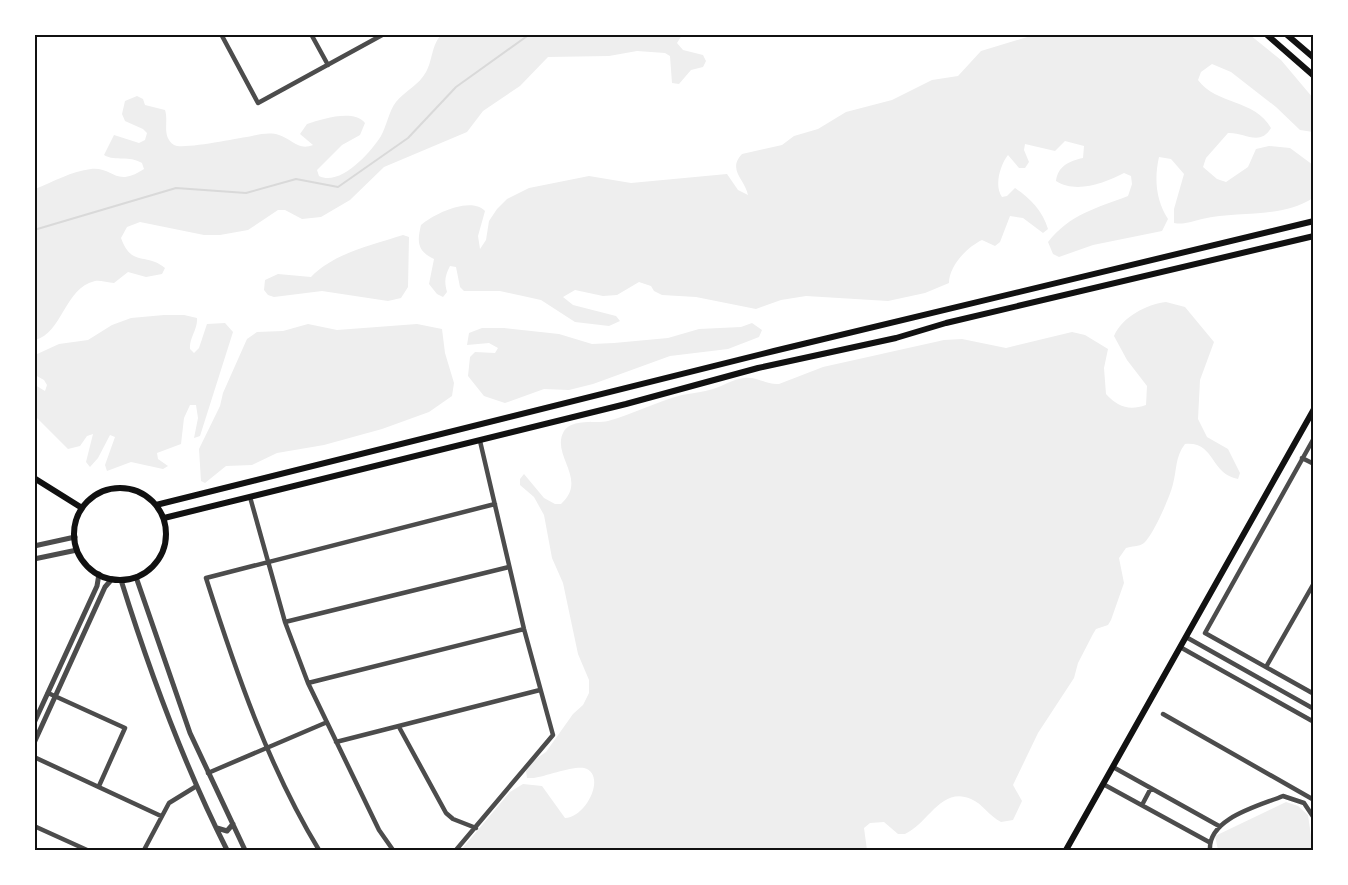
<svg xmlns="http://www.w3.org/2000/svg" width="1348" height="885" viewBox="0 0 1348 885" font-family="Commissioner,sans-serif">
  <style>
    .green { fill: #eee }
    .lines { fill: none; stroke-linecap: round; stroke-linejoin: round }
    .stream { stroke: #d9d9d9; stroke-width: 2 }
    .minor { stroke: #4c4c4c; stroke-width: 4.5 }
    .tertiary { stroke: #4c4c4c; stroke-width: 5 }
    .secondary { stroke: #111; stroke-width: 6 }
    .neatline { fill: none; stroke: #111; stroke-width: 2 }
  </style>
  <rect width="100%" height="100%" fill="#fff"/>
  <!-- green -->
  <path class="green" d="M442,34L682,35L677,43L683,50L703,55L706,61L703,67L691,70L679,84L672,83L670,56L665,53L637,51L609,56L548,57L520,86L483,111L467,132L384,167L350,200L321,217L302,219L285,210H278L248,230L220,235H204L140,222L127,227L121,238C132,268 146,252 165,268L162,274L146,277L128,272L114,283C108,283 100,280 95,281C64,288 63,333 35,340V189C53,182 72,171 91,169C114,167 115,188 144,169L142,163C129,155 116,162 104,155L114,135L139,143L145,140L147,133L143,129L125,121L122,114L125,101L137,96L143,99L145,105L165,110C169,122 161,136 174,145C182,150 239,138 252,136C260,134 271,132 279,135C292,139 298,151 313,145L300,134L307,124C323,119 353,109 365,123L360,135L342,145L317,170L319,176C340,187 371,152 381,136C387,125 389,111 396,102C405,91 419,85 426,72C433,60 431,45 442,34Z
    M1037,34L1250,35L1281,60L1313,98V132L1300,130L1276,107L1231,72L1212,64L1201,72L1198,80C1216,105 1255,99 1271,128C1260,147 1244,132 1228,133L1206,158L1203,167L1217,179L1226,182L1248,167L1256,149L1269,146L1290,148L1313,165V198C1280,219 1239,210 1202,219C1192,221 1185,225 1174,223V209L1184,174L1171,159L1159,157C1154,179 1156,200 1168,219L1162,231L1093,245L1059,257L1053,254L1048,242C1070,214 1097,208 1128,196L1132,184L1131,176L1124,173C1105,183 1076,194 1056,181C1058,166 1069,161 1083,158L1084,146L1065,141L1055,151L1025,144L1024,150L1029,162L1025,168H1019L1008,155C1000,165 994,186 1002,197L1007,196L1015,188C1030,198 1043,211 1048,229L1043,233L1023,218L1010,216L1000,242L995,246L982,240C967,247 949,266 949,283L925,293L888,301L806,296L781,300L756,309L696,297L662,295L654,291L651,286L639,282L617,295L603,296L575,290L563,297L573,305L616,316L620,321L609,326L575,322L541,300L500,291H464L460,287L456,267L450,266C445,276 444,281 447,292L443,297L437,294L429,284L434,259C417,251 417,242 421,225C434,214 470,196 485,211L478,236L480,249L486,240L489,221L497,209L507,199L529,188L589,176L631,183L727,174L738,190L748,195C745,179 727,170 742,154L782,145L794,136L818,129L846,112L892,100L932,80L958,76L981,51Z
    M403,235L409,237L408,287L401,298L388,301L322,291L274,297L268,295L264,290L265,280L278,274L311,277C334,253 372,245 403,235Z
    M1166,302L1185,307L1214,342L1200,380L1198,419L1207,437L1228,449L1240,473L1238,479C1210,474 1215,441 1185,444C1175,457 1177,469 1173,484C1170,497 1153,535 1144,543C1139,547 1131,546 1126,548L1119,558L1124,583L1111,620L1108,625L1096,629L1093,634L1078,663L1074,678L1038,733L1013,785L1022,801L1013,820L1001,822C989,816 983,804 971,799C941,786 928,824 905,834H898L884,822L870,823L864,828L867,850H461L510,792L523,784L542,786L565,818C587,817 607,774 584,768C573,766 546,776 534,778H527L526,771L534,760L546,752L573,714L583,705L589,693V680L578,654L563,583L552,558L544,515L534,497L520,485V479L524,474L544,498L555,504H561C589,479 550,455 564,431C573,418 595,424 608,421C633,414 656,402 682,395C692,393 703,392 713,389C723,386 733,379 744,378C757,376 766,385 779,384L823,367L944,340L962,339L1006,348L1072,332L1085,335L1108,349L1104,368L1106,394C1118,407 1129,411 1146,405L1147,386L1127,360L1114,336C1122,317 1147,304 1166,302Z
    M164,315H184L197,318C198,329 189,338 190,349L194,353L199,348L207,324L225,323L233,332L200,436L194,438L198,418L196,405H190L184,418L181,444L157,453L158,459L168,466L163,469L131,462L107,471L105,465L115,437L110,435L98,458L90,467L86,462L93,434L87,436L80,446L68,449L35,416V385L45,391L47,385L44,380L35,375V355L59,344L88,340L112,325L131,318Z
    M752,323L762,330L759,337L728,349L670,356L593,384L569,390L544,389L505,403L484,396L468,376L470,357L475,352L495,353L498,348L489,343L467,345L469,333L482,328H504L559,334L592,344L614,343L668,338L699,329L741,327Z
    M308,324L337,330L417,324L442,329L445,353L454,383L452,396L429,412L382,429L324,445L277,453L252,465L226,466L205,483L201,481L199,449L220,406L223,393L247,339L257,332L283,331Z
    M1286,802L1298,806L1308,815L1313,850H1218L1215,836Z"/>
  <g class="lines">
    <!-- stream -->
    <path class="stream" d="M34,230L176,188L246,193L296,179L338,187L408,138L456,87L530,34"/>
    <!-- minor -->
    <path class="minor" d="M221,34L258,103L384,34
      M311,34L328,65
      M1314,438L1205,633L1314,694
      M1302,458L1314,464
      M250,497L285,622L308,683L379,830L393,850
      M285,622L509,567
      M1186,637L1314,709
      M1180,647L1314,722
      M1266,667L1314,583
      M308,683L524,629
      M48,693L125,728L99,786
      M1163,714L1314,800
      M399,727L446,813L453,819L476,828
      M336,742L540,690
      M34,757L161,816
      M1113,767L1219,826
      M208,773L325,723
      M1103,784L1209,842
      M1142,805L1151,788
      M34,826L87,850
      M144,850L169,803L195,787
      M319,850C268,766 236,672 206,578L495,504
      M456,850L553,735L524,629L480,441
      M1210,850C1208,818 1259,806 1283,796L1304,803L1314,818"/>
    <!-- tertiary -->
    <path class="tertiary" d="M34,546L75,537
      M34,559L77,550
      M136,577L190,733L245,850
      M121,580C150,673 183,763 227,850
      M34,723L97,586L99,574
      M34,743L105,587L112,579
      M217,828L227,831L233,824"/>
    <!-- secondary -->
    <path class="secondary" d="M1266,34L1314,76
      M1286,34L1314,58
      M34,478L82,508
      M74 534a46 46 0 1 1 92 0a46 46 0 1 1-92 0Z
      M156,505L774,351L1314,221
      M164,518L626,404L758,368L896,338L946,323L1314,236
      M1066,850L1314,409"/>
  </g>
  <!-- border -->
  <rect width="1348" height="885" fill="none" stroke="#ffffff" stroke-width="72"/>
  <rect x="36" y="36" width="1276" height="813" class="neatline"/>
</svg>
